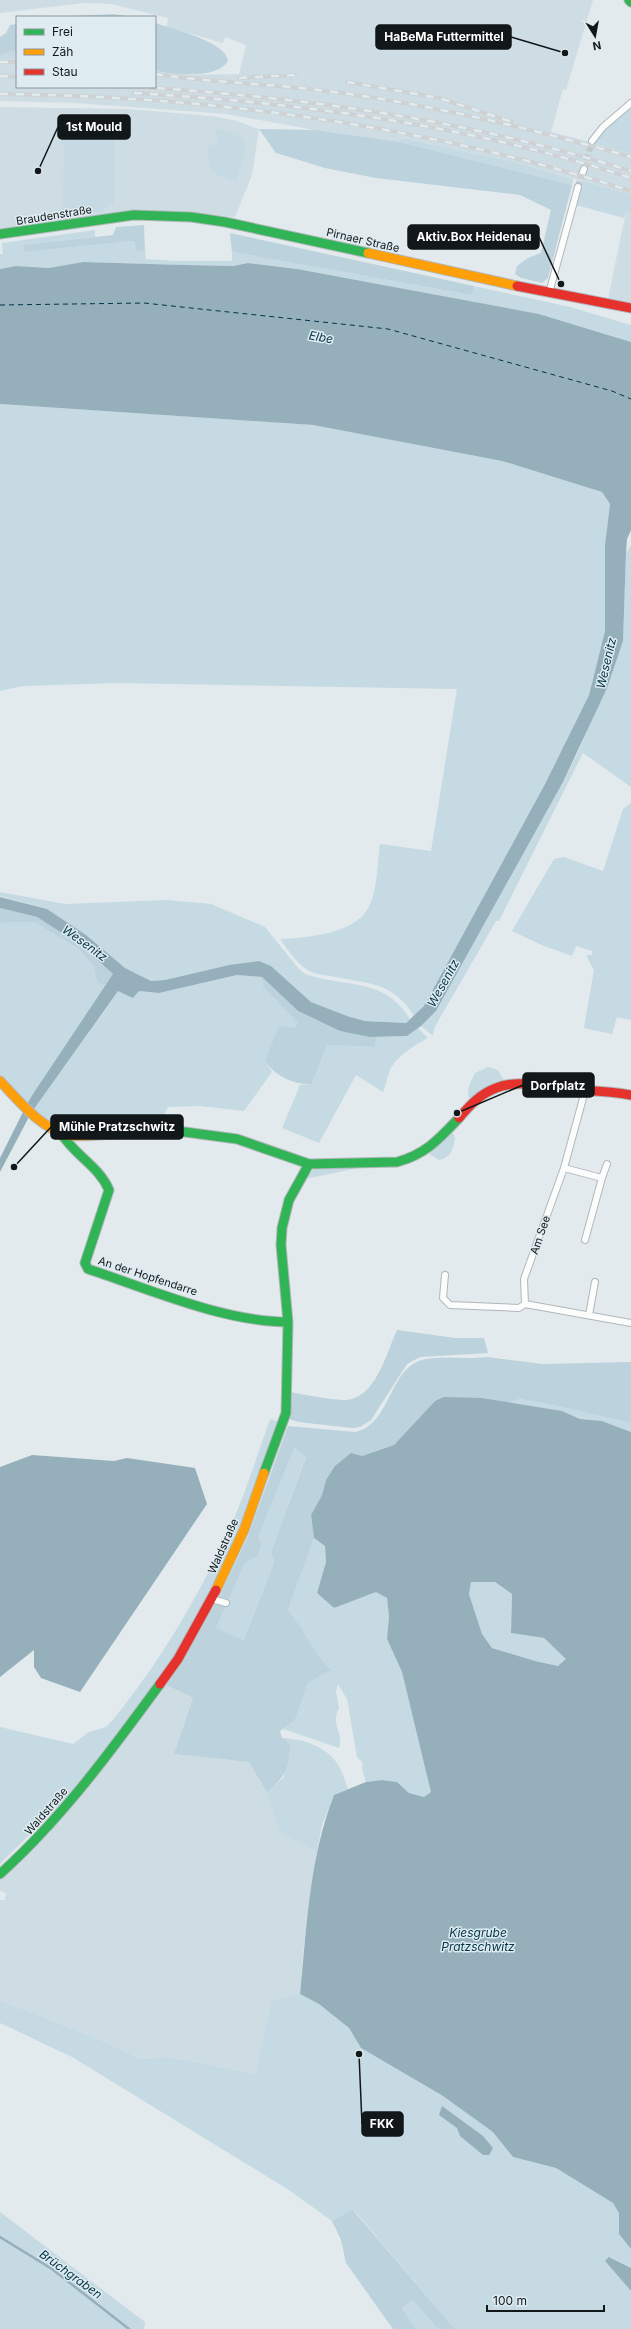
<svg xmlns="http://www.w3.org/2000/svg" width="631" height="2329" viewBox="0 0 631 2329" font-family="Inter,sans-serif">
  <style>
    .built { fill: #cedde4 }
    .green { fill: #c5dae3 }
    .forest { fill: #bcd2dc; fill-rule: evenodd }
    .water { fill: #96b0bb; fill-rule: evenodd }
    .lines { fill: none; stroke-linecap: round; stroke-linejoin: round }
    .stream { stroke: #96b0bb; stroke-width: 2.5 }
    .ferry { stroke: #023346; stroke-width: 1; stroke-dasharray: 5 4; stroke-linecap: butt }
    .street-tunnel { stroke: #c3cacd; stroke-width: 6; stroke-dasharray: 6 3; stroke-linecap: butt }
    .street-casing { stroke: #b2b7ba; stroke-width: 8 }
    .fast-casing { stroke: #b2b7ba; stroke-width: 11 }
    .slow-casing { stroke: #b2b7ba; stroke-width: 11 }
    .jam-casing { stroke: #b2b7ba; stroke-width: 11 }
    .street { stroke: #fbfcfc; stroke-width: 6 }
    .fast { stroke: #30b455; stroke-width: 9 }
    .slow { stroke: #ff9f0a; stroke-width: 9 }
    .jam { stroke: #e5322d; stroke-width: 9 }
    .rail-casing { stroke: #cfd1d2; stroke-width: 4 }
    .rail { stroke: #deebf1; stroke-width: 2.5; stroke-dasharray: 8; stroke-linecap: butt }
    .labels { text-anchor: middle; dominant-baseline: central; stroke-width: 3; stroke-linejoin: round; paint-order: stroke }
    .street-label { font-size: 11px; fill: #121719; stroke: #deebf1 }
    .water-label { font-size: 12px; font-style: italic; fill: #023346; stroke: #deebf1 }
    .leader { fill: none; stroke: #121719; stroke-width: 1.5 }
    .callout-dot { fill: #121719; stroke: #deebf1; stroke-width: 1.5 }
    .callout { fill: #121719; stroke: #121719; stroke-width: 1.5 }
    .callout-label { font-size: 12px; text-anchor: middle; font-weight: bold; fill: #fff }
  </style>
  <rect width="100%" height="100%" fill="#e2eaed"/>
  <!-- built -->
  <path class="built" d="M0,0H593L566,90L563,89L551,132L594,143L631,108V195L519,163L401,138L400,142L315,130L226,114L75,103L0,101V59H17V87H155V71L190,75L239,74L246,45L225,37L223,43L167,27L168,18L111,4L84,3L0,13Z
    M0,107L127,109L212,116L237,121L259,129L252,175L235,217L171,211L113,214L0,230Z
    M626,211L631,212V303L608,299Z
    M166,1685L193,1698L174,1754L249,1762L267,1793L280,1831L317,1852L303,1954L300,1994L271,2001L255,2074L170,2057L141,2059L103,2041L0,2000V1900H5L6,1893L0,1891V1879L27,1855L116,1751Z"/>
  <!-- green -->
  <path class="green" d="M17,50V59H0V55Z
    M631,108V153L594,143L602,132Z
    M220,129L240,136L246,146L237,180L234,181L216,174L209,167L208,146L217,144L216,131Z
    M62,130L114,134V205H107L103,211L60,219L59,208L63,207L64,145L55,133Z
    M401,138L519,163L573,179L572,185L400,142Z
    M583,181L631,195V212L626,211L624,218L576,205Z
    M95,230V237L23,245L24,252L135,241L137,250H145L146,259L177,261H232V252L472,295L474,286L570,307L631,325V342L539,314L297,269L248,263L233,266L185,265L83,262L49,268L16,266L0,269V254H3L2,243Z
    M0,404L313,425L502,461L602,492L610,504L605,545V631L589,695L545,784L424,1006L414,1016C392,980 366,984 330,976C323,975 315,974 309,971C297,964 288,950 280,939C304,938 353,934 367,910C378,893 377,864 380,844L431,851L457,689L118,683L23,686L0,691Z
    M631,546V787L583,753L499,921H496L441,1016L434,1029L433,1036L421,1026L436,1011L563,782L579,750L623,641L626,553Z
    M631,803V1020L617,1017L612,1034L584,1028L594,970L586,955H592V951L576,946L572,956L544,946L512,931L554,859L564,857L603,871L623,809Z
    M0,892L65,904L167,900L211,904L265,927L298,968L305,974C346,988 385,977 410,1019L406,1023L365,1021L347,1016L311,1002L271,966L229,965L165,980L151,981L125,968L86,935L47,909L0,896Z
    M34,922L79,949L94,967L97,983L107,985L27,1104L0,1077V923Z
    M237,975L262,977L263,987L298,1023L265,1061L272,1072L244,1111L200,1106L168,1107L157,1127L72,1132L56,1126L34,1109L118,991H139L159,993Z
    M418,1028L428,1038C415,1045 399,1054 391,1068C388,1073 386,1085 383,1092L356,1075L319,1143L282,1128L300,1085L312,1084L327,1045L373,1047L377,1037L407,1036Z
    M488,1067L498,1070L504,1080L484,1089L470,1099C465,1092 471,1081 475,1073Z
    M532,1071L557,1083L533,1080Z
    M453,1133L455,1139C453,1149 451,1158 439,1160L429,1154Z
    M357,1167L358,1168L305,1179L314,1169Z
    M519,1399L548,1404L631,1423V1432L602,1421L580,1419L562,1411L508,1403Z
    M270,1419L280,1422L259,1483L210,1597L175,1657L106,1749L68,1796L0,1864V1727L73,1744L89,1732L106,1727L111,1722C159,1664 197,1599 229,1530C245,1495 257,1456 270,1419Z
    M293,1448L306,1456L271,1552L274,1562L244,1640L216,1628L245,1563L258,1556L262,1544L258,1537Z
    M314,1538L325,1546L326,1562L317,1593L334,1608L376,1592L387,1598L389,1617L387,1639L402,1672L432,1792L424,1797L409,1793L397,1782L382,1780L366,1782L362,1769L363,1763L357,1757L347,1699L338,1684L336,1691L339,1708C330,1726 344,1732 339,1748L283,1729L295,1720L308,1683L331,1670C313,1652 304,1629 288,1610Z
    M471,1582H495L512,1594L511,1633L544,1638L567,1659L558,1666L535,1661L492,1648L482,1634L469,1594Z
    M282,1738C302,1739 324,1745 337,1763C342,1770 345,1781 348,1789L334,1795L322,1825L317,1852L280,1832L267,1793L284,1777Z
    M300,1994L319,2004L349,2028L361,2048L443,2096L494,2132L513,2157L556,2168L613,2203L619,2212V2234L631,2249V2268L610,2257L605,2261L631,2291V2329H455L354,2210L332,2221L289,2190L72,2057L0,2023V2000L103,2041L141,2059L170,2057L255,2074L271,2001Z
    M0,2212L145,2322L144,2329H0Z
    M413,2300L438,2329H416L402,2308Z"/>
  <!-- forest -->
  <path class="forest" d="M113,14L133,17H53Z
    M155,23C170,28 227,42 228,61C216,80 175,74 155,71Z
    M17,24V50L0,55V37L6,33L10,25Z
    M259,129L315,130L400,142L572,185L548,278L542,283L521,278L515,274L517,266L528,258L541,253L551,210L520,195L376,178L325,168L276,153Z
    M144,225L145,250L137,251L134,241L24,252L23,245L113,235L116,227Z
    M230,233L474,286L472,295L232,252Z
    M0,908L37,917L82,946L113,974L107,985L97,983L94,967L79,949L34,922L0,923Z
    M262,977L298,1011L340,1031L377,1037L374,1047L327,1045L312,1084C294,1085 275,1076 265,1061L279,1026L294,1028L298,1023L263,987Z
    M397,1330L455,1338H484L488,1353L420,1357L407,1364L371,1420L360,1427L352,1428L298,1422L289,1419L290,1392C307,1395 325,1399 342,1400C375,1402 386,1354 397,1330Z
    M487,1357L543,1364L631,1362V1423L548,1404L519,1399L508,1403L482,1398L435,1401L394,1445L362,1456L326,1480L322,1495L311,1515L314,1538L288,1610C304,1629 313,1652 331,1670L308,1683L295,1720L280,1731L282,1738L290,1745C288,1771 285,1776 267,1793L249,1762L174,1754L193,1698L166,1685L182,1663L220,1595L248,1536L288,1426L355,1432C390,1425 389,1372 419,1361C436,1355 468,1360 487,1357ZM294,1448L306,1457L271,1552L274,1562L244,1640L216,1628L245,1563L258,1556L262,1544L258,1537Z
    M353,2210L455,2329H438L413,2300L402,2308L416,2329H393L346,2263L341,2240L332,2221Z"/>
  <!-- water -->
  <path class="water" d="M83,262L185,265L233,266L248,263L297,269L539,314L631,342V530L627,539L626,553L623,641L607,688L563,782L436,1011L421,1026L407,1036L370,1037L340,1031L298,1011L262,977L237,975L159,993L139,991L133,998L118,991L34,1109L27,1104L33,1094L113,974L82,946L37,917L0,908V897L47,909L86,935L125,968L151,981L165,980L229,965L259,961L271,966L311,1002L347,1016L365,1021L406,1023L424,1006L545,784L589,695L605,631V545L610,504L602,492L502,461L313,425L0,404V269L16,266L49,268Z
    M24,1110L30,1115L0,1172V1158Z
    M444,1397L482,1398L562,1411L580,1419L602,1421L631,1432V2249L619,2234V2213L613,2203L556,2168L513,2157L493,2132L443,2096L361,2048L349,2028L319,2004L300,1994C307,1927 309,1859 334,1795L366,1782L382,1780L397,1782L409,1793L424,1797L431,1792L402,1672L387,1639L389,1617L387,1598L376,1592L334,1608L317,1593L326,1562L325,1546L314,1538L311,1515L322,1495L326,1480L335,1466L351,1453L362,1456L394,1445L435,1401ZM471,1582H495L512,1594L511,1633L544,1638L566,1659L558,1666L535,1661L492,1648L482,1634L469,1594Z
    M32,1455L114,1461L127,1458L195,1468L207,1504L80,1692L41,1678L34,1667V1650L0,1677V1467Z
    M442,2106L483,2136L493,2148L489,2155H483L460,2136L457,2128L439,2115Z
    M609,2257L631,2268V2291L605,2261Z"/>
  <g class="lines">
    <!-- stream -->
    <path class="stream" d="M0,2237L52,2269L129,2329"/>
    <!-- ferry -->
    <path class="ferry" d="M0,305L144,303L388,329L612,391L631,399"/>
    <!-- street-tunnel -->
    <path class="street-tunnel" d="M584,169L592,141
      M578,187L582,174"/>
    <!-- street casing -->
    <g class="street-casing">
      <path id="street" d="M592,141L603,127L631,103
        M582,174L584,169
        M549,293L578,187
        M564,1168L602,1178L607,1164
        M585,1240L602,1178
        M445,1275L443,1298L450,1305L519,1308L525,1304L631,1323
        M525,1304L524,1279L564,1168L585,1091
        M589,1315L595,1282
        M212,1599L226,1603"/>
    </g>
    <!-- fast casing -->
    <g class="fast-casing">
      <path id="fast" d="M629,0L631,2
        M0,234L134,215L191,217L225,222L368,253
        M133,1132L170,1130L237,1139L309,1164L397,1162C426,1154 439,1139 459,1118
        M61,1133C74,1155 99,1166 109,1190L85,1263L88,1269C149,1289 224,1322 288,1322
        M264,1473L286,1413L288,1322L281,1245L282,1228L289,1200L309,1164
        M0,1874C62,1818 111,1751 160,1684"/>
    </g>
    <!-- slow casing -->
    <g class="slow-casing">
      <path id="slow" d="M368,253L517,286
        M0,1081C19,1101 40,1128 68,1135C82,1138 116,1133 133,1132
        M216,1590L244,1530L264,1473"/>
    </g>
    <!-- jam casing -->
    <g class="jam-casing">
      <path id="jam" d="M517,286L631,308
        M459,1118C470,1105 480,1094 496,1088C520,1078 549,1089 573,1090C593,1091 611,1091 631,1095
        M160,1684L178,1659L216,1590"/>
    </g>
    <!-- street -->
    <use href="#street" class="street"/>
    <!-- fast -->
    <use href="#fast" class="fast"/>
    <!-- slow -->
    <use href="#slow" class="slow"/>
    <!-- jam -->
    <use href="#jam" class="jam"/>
    <!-- rail casing -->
    <g class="rail-casing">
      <path id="rail" d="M0,62H17
        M155,74C206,82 258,83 309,89C418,101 526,127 631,157
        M0,76L17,77
        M239,78L295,75
        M347,82L439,98L512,122
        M141,87C310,98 469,120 631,171
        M134,93C302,103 471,125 631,178
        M0,94C212,96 428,126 631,191"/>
    </g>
    <!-- rail -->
    <use href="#rail" class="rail"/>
  </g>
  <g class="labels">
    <!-- street labels -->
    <g class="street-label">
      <text transform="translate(54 215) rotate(-9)">Braudenstraße</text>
      <text transform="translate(363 240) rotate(13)">Pirnaer Straße</text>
      <text transform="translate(540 1235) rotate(-71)">Am See</text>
      <text transform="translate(148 1276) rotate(18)">An der Hopfendarre</text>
      <text transform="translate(223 1546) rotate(-66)">Waldstraße</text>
      <text transform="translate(46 1811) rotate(-49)">Waldstraße</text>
    </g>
    <!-- water labels -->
    <g class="water-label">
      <text transform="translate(321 337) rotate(10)">Elbe</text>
      <text transform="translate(606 663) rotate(-77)">Wesenitz</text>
      <text transform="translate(85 943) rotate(36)">Wesenitz</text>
      <text transform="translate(443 983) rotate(-61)">Wesenitz</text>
      <text x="478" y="1932">Kiesgrube<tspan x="478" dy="14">Pratzschwitz</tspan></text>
      <text transform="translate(71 2274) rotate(36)">Brüchgraben</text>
    </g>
  </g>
  <!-- callouts -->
  <path class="leader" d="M565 53L511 37M38 171L58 127M561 284L539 237M457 1113L523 1085M14 1167L51 1127M359 2054L362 2124"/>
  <g class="callout-dot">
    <circle cx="565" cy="53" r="4"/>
    <circle cx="38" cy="171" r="4"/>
    <circle cx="561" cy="284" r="4"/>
    <circle cx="457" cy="1113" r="4"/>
    <circle cx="14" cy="1167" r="4"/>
    <circle cx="359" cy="2054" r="4"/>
  </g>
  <g class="callout">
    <rect x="376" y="25" width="135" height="24" rx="4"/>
    <rect x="58" y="115" width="72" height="24" rx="4"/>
    <rect x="408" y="225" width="131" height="24" rx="4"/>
    <rect x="523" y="1073" width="71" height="24" rx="4"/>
    <rect x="51" y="1115" width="132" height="24" rx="4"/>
    <rect x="362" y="2112" width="41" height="24" rx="4"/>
  </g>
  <g class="callout-label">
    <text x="444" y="41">HaBeMa Futtermittel</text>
    <text x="94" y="131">1st Mould</text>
    <text x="474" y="241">Aktiv.Box Heidenau</text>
    <text x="558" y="1090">Dorfplatz</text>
    <text x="117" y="1131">Mühle Pratzschwitz</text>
    <text x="382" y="2128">FKK</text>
  </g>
  <!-- legend -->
  <rect x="16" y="16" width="140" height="72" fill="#deebf1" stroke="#8c969b"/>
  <rect x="24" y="29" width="20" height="6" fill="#30b455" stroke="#8c969b"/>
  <text x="52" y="36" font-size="12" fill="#121719">Frei</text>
  <rect x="24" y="49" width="20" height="6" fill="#ff9f0a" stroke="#8c969b"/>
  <text x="52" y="56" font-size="12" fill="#121719">Zäh</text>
  <rect x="24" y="69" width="20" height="6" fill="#e5322d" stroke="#8c969b"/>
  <text x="52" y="76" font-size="12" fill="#121719">Stau</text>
  <!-- north arrow -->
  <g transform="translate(595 36) rotate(169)" stroke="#deebf1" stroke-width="3" paint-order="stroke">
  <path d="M0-3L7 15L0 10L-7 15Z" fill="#121719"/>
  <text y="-6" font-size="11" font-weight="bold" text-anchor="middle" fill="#121719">N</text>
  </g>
  <!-- scale -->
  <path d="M487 2305v6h117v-6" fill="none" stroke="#121719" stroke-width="2"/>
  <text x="493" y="2305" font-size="12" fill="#121719" stroke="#deebf1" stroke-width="3" paint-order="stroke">100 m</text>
</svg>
